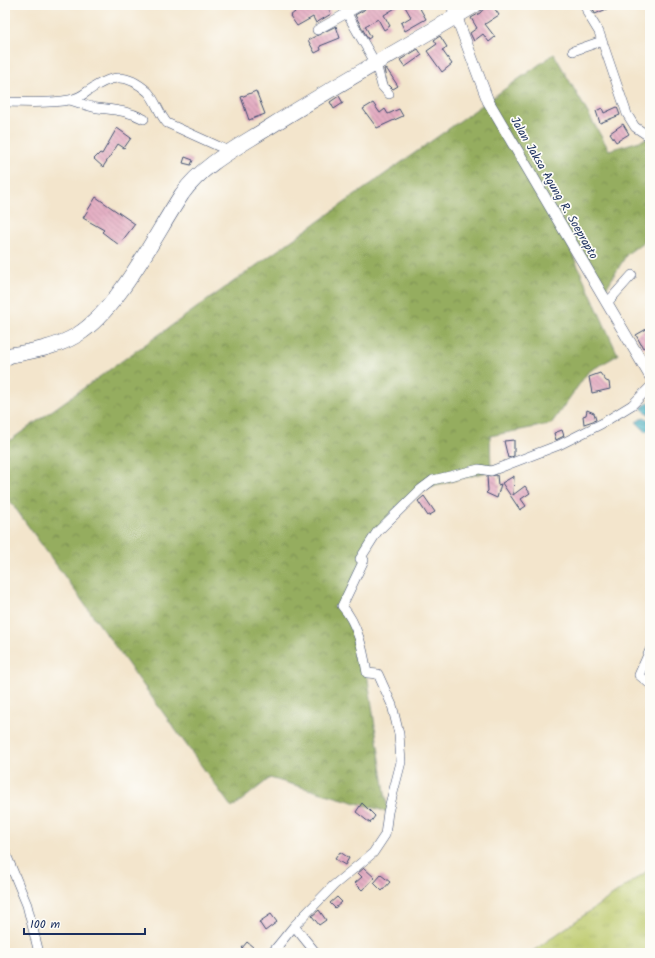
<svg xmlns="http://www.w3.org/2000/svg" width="655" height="958" viewBox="0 0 655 958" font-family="Kalam,sans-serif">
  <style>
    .grass { fill: url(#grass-tufts); stroke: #6c7c64 }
    .forest { fill: url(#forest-crowns); stroke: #586e5e }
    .water { fill: url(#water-rules); stroke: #2e6e8f }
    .building { fill: url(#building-back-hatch) }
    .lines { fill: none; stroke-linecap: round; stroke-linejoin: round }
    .minor-casing { stroke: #3b4a6e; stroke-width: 10 }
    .tertiary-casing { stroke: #3b4a6e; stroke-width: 12 }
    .primary-casing { stroke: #3b4a6e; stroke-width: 16 }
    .minor { stroke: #fff; stroke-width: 9 }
    .tertiary { stroke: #fff; stroke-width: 11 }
    .primary { stroke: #fff; stroke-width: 15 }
    .labels { text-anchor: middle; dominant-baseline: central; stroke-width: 3.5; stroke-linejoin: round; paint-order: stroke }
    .street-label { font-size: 12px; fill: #1b2f5e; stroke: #fdfcf7 }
  </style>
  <defs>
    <pattern id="grass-tufts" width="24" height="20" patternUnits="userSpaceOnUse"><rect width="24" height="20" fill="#bcc96b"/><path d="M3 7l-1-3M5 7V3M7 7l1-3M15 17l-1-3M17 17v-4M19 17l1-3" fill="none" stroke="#a1ad5f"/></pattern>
    <pattern id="forest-crowns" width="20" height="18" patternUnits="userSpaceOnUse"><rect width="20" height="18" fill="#95ad5f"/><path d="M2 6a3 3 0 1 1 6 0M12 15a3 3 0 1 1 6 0" fill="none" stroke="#798d52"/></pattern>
    <pattern id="water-rules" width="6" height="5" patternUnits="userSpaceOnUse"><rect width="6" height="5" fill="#41aec0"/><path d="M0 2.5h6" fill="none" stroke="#368e9f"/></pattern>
    <pattern id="building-back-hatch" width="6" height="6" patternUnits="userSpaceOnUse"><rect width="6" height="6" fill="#e4adc2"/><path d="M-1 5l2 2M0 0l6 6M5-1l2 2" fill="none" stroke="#b88da1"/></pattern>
  </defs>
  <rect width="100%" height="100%" fill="#fdfcf7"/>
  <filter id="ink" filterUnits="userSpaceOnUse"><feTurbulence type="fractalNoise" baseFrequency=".025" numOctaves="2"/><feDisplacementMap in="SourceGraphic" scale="8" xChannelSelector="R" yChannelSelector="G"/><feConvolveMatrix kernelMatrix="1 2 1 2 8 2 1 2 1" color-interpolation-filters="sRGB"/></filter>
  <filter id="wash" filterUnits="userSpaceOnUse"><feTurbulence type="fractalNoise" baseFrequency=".012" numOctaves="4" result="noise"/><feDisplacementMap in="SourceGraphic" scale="16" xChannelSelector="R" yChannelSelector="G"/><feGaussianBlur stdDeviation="0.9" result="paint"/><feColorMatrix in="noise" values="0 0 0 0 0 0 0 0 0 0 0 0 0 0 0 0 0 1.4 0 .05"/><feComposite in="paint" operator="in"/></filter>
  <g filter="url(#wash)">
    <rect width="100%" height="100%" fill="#f3e5cc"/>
    <!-- grass -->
    <path class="grass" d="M650,869V953H530Z"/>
    <!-- forest -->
    <path class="forest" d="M554,54L609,150L650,138V237L627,254L605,290L561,229L618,355L588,372L551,424L490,436L491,471L421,489L377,532L342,606L367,673L388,812L270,778L232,808L5,494V444Z"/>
    <!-- water -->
    <path class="water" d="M649,402H650V415L641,408Z
      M644,417L650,421V428L646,432L636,422Z"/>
    <g id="blocks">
      <!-- building -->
      <path class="building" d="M291,5H327L331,14L316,23L313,17L297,26L290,16L295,12Z
        M367,5H400L384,15L390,26L384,30L378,19L365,26L371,37L368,39L355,15L364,10Z
        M404,5H418L426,19L405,31L401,23L411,17Z
        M487,5H492L499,15L485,24L495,37L489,42L483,34L474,41L470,33L477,28L471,18L480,13Z
        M591,5H616L595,14Z
        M336,26L340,38L320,46L321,50L315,53L308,40Z
        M440,36L447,47L442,50L452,64L442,72L427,51L437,44L434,40Z
        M418,49L422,55L405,67L400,60Z
        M386,68L398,86L393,89L387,83L384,69Z
        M256,91L265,114L249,120L241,97Z
        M339,96L343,103L334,109L330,102Z
        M373,103L380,113L385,109L388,114L399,109L403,116L377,128L363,109Z
        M617,107L620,115L600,123L596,111L602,108L604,113Z
        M623,124L629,134L616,142L610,133Z
        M117,128L131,138L124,148L118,144L103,167L94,159L100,153L102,154Z
        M185,157L193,160L191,165L183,163Z
        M96,197L135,224L119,245L102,232L104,230L83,218Z
        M650,327V344L643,348L636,335Z
        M600,373L606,381L609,382L610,389L592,393L589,377Z
        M587,410L594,413L596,420L584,424L583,416L586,415Z
        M562,430L564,436L556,440L554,433Z
        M514,440V456L508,458L504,441Z
        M497,475L498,485L501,484L497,498L486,493L488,491L487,476Z
        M514,476L513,495L525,486L530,493L521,499L526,506L520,510L502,483Z
        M424,496L435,512L428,516L418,501Z
        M362,803L375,816L370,823L356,812Z
        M340,852L349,858L345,865L335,859Z
        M364,868L375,878L362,890L355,883L362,877L358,873Z
        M381,875L390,882L382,891L374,883Z
        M337,897L342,902L335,908L330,903Z
        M319,910L326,920L319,925L312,916Z
        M271,914L277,922L265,931L259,922Z
        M247,942L260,953H248L242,948Z"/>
    </g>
  </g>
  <g filter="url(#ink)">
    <use href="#blocks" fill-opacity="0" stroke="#3b4a6e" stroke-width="1"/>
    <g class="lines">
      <!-- minor casing -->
      <g class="minor-casing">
        <path id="minor" d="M342,5L376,64L382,86L389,94
          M585,5L588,14L599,32L627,114L635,127L650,137
          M317,30L361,5
          M573,51L602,41
          M70,100C79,103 89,107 98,108C115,110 129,111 144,119
          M5,102C26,102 49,104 69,100C76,99 83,95 88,91C111,75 126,72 148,92C156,101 159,114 167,123L231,152
          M607,303L632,275
          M650,650L639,675L650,684
          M5,852L27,905L39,953
          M294,926L316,953
          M272,953L294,926L334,885L373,853L385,835L388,812L401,762L399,734L392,705L378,674L367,673C363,650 358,624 342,606L364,560L360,559L377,532L421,489L433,480L479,469L491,471L559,445L601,424L632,405L650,387"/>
      </g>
      <!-- tertiary casing -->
      <g class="tertiary-casing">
        <path id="tertiary" d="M452,5L488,101L650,376"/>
      </g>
      <!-- primary casing -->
      <g class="primary-casing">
        <path id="primary" d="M5,358L11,355C34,351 57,347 77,335C118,310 155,235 182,194C203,164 240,146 271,126C338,84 407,46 475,5"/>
      </g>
      <!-- minor -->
      <use href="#minor" class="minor"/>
      <!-- tertiary -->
      <use href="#tertiary" class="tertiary"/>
      <!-- primary -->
      <use href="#primary" class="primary"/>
    </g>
  </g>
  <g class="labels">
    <!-- street labels -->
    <g class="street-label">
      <text transform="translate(554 188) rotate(60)">Jalan Jaksa Agung R. Soeprapto</text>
    </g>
  </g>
  <!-- margin -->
  <rect width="655" height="958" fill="none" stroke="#fdfcf7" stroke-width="20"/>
  <!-- scale -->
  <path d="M24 928v6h121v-6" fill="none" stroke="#1b2f5e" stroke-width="2"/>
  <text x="30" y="928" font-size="12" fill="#1b2f5e" stroke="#fdfcf7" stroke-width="3" paint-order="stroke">100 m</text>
</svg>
